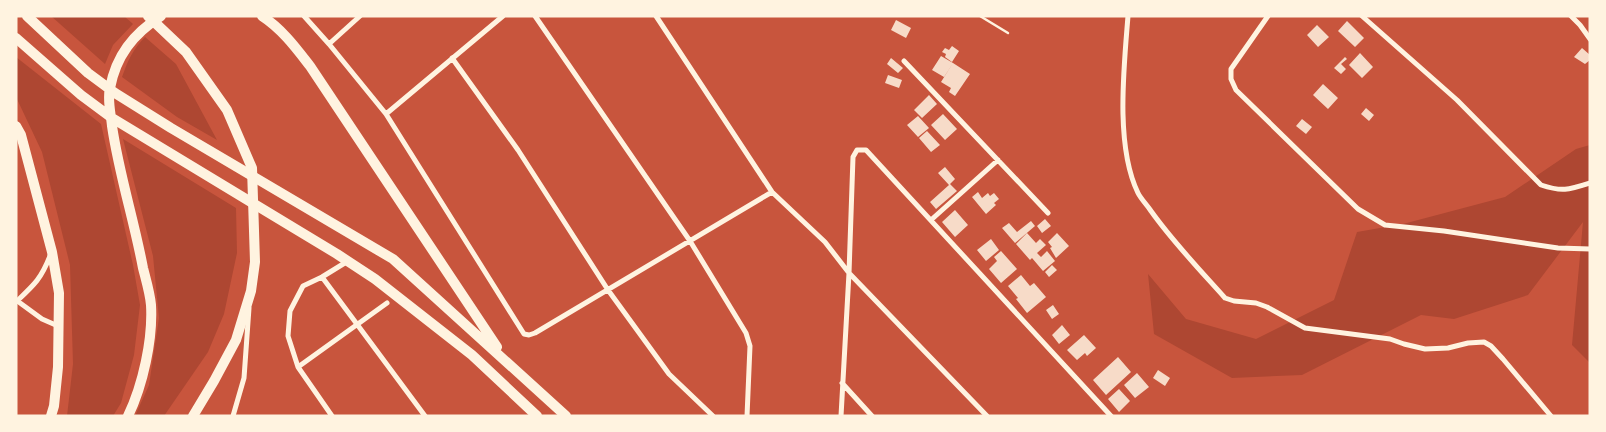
<svg xmlns="http://www.w3.org/2000/svg" width="1606" height="432" viewBox="0 0 1606 432" font-family="Signika,sans-serif">
  <style>
    .green { fill: #ae4732 }
    .building { fill: #f7dbc8 }
    .lines { fill: none; stroke-linecap: round; stroke-linejoin: round }
    .path { stroke: #fff3e0; stroke-width: 2.5 }
    .minor { stroke: #fff3e0; stroke-width: 5 }
    .primary { stroke: #fff3e0; stroke-width: 10 }
    .trunk { stroke: #fff3e0; stroke-width: 10 }
  </style>
  <rect width="100%" height="100%" fill="#c8553d"/>
  <!-- green -->
  <path class="green" d="M51,16H124L133,24L113,45L105,64Z
    M145,37L176,64L217,140L177,117L122,77C128,60 133,49 145,37Z
    M16,57L101,124L133,265L140,305L134,355L121,403L113,416H67L73,364L70,265L42,152L16,97Z
    M123,139L236,208L237,253L224,314L208,352L164,416H135L149,385L159,318L153,256Z
    M1590,145V363L1572,345L1583,222L1528,295L1454,319L1421,315L1302,375L1232,378L1154,334L1148,274L1186,319L1256,339L1334,300L1357,232L1403,224L1505,197L1576,149Z"/>
  <!-- building -->
  <path class="building" d="M896,20L911,28L906,38L891,30Z
    M1347,21L1364,38L1355,47L1338,31Z
    M1317,25L1329,37L1318,47L1307,35Z
    M952,46L959,51L952,62L945,57L946,54L942,52L945,48L949,50Z
    M1582,48L1590,55V60L1585,64L1574,57Z
    M1360,53L1373,67L1362,78L1349,65Z
    M941,56L953,63L944,77L932,70Z
    M1345,57L1347,59L1341,64L1346,69L1341,74L1334,68Z
    M891,58L903,68L898,73L887,64Z
    M953,63L970,74L955,96L949,92L951,88L941,82Z
    M888,75L902,80L899,88L885,83Z
    M1323,84L1338,98L1328,109L1313,95Z
    M929,95L937,104L922,118L914,110Z
    M1366,108L1374,115L1369,121L1361,114Z
    M943,114L957,129L945,140L931,125Z
    M918,116L929,128L918,137L907,125Z
    M1302,119L1312,127L1306,134L1296,126Z
    M927,131L940,145L931,152L919,138Z
    M945,167L955,179L950,184L957,191L936,209L930,202L949,185L938,173Z
    M978,192L982,198L988,193L990,196L994,193L999,199L994,203L996,205L986,214L972,197Z
    M955,210L968,225L955,237L942,222Z
    M1045,219L1051,226L1042,233L1037,226Z
    M1031,221L1035,226L1015,243L1002,228L1009,223L1017,232Z
    M1027,233L1036,243L1040,239L1046,245L1037,253L1041,257L1047,251L1055,261L1043,271L1032,258L1030,260L1016,244Z
    M1057,233L1069,246L1056,258L1050,248L1052,247L1048,242Z
    M991,239L999,250L986,261L977,250Z
    M1001,251L1017,269L1001,283L989,269L997,261L994,257Z
    M1052,265L1057,270L1049,277L1045,272Z
    M1021,275L1030,286L1034,283L1046,297L1027,313L1016,299L1018,298L1008,286Z
    M1053,305L1059,314L1052,319L1046,310Z
    M1062,325L1070,335L1059,344L1052,335Z
    M1084,335L1096,348L1087,356L1085,353L1077,360L1067,350Z
    M1118,357L1131,372L1106,395L1093,380Z
    M1158,370L1170,378L1165,386L1153,378Z
    M1137,373L1149,387L1135,398L1124,385Z
    M1119,389L1130,401L1119,412L1108,399Z"/>
  <g class="lines">
    <!-- path -->
    <path class="path" d="M980,16L1008,33"/>
    <!-- minor -->
    <path class="minor" d="M304,16L329,44L386,114L524,334L529,335L535,333L772,192
      M535,16L690,241L746,333L750,346L747,416
      M656,16L772,192L825,242L849,273L987,416
      M1128,16C1124,67 1115,146 1138,193C1141,199 1147,205 1151,211C1173,242 1200,270 1225,298L1234,301L1256,303L1267,307L1305,328L1390,339L1404,344L1425,349L1448,348L1468,343L1484,342L1491,346L1503,359L1551,416
      M1268,16L1231,69V79L1236,90L1358,209L1385,225L1444,231L1558,248L1590,249
      M1362,16L1457,100L1541,185C1562,192 1568,190 1590,183
      M1571,16L1580,25L1590,39
      M329,44L360,16
      M452,58L518,150L608,290L669,374L713,416
      M904,61L1048,213
      M386,114L503,16
      M931,220L998,160
      M322,277L425,416
      M16,300L42,319L58,326
      M17,301C34,285 41,279 50,256
      M298,367L387,303
      M842,383L872,416
      M233,416L244,378L249,308
      M332,416L298,367L288,336L290,311L303,286L322,277L348,261
      M841,416L849,273L853,157L857,150H866L1111,416"/>
    <!-- primary -->
    <path class="primary" d="M148,16L186,52L227,110L252,168L255,262L251,291L236,340L214,381L193,416
      M16,126L21,135L52,252L59,293L58,367L54,406L51,416"/>
    <!-- trunk -->
    <path class="trunk" d="M27,16L88,73L115,93L171,128L393,259L566,416
      M262,16C282,29 296,48 310,66L497,347
      M16,38L81,95L112,118L337,254L375,279L472,355L537,416
      M128,416C143,385 153,339 151,305C150,293 146,280 143,268C134,220 119,174 112,126C111,114 107,100 110,88C116,56 133,34 161,16"/>
  </g>
  <!-- border -->
  <rect width="1606" height="432" fill="none" stroke="#fff3e0" stroke-width="35"/>
</svg>
